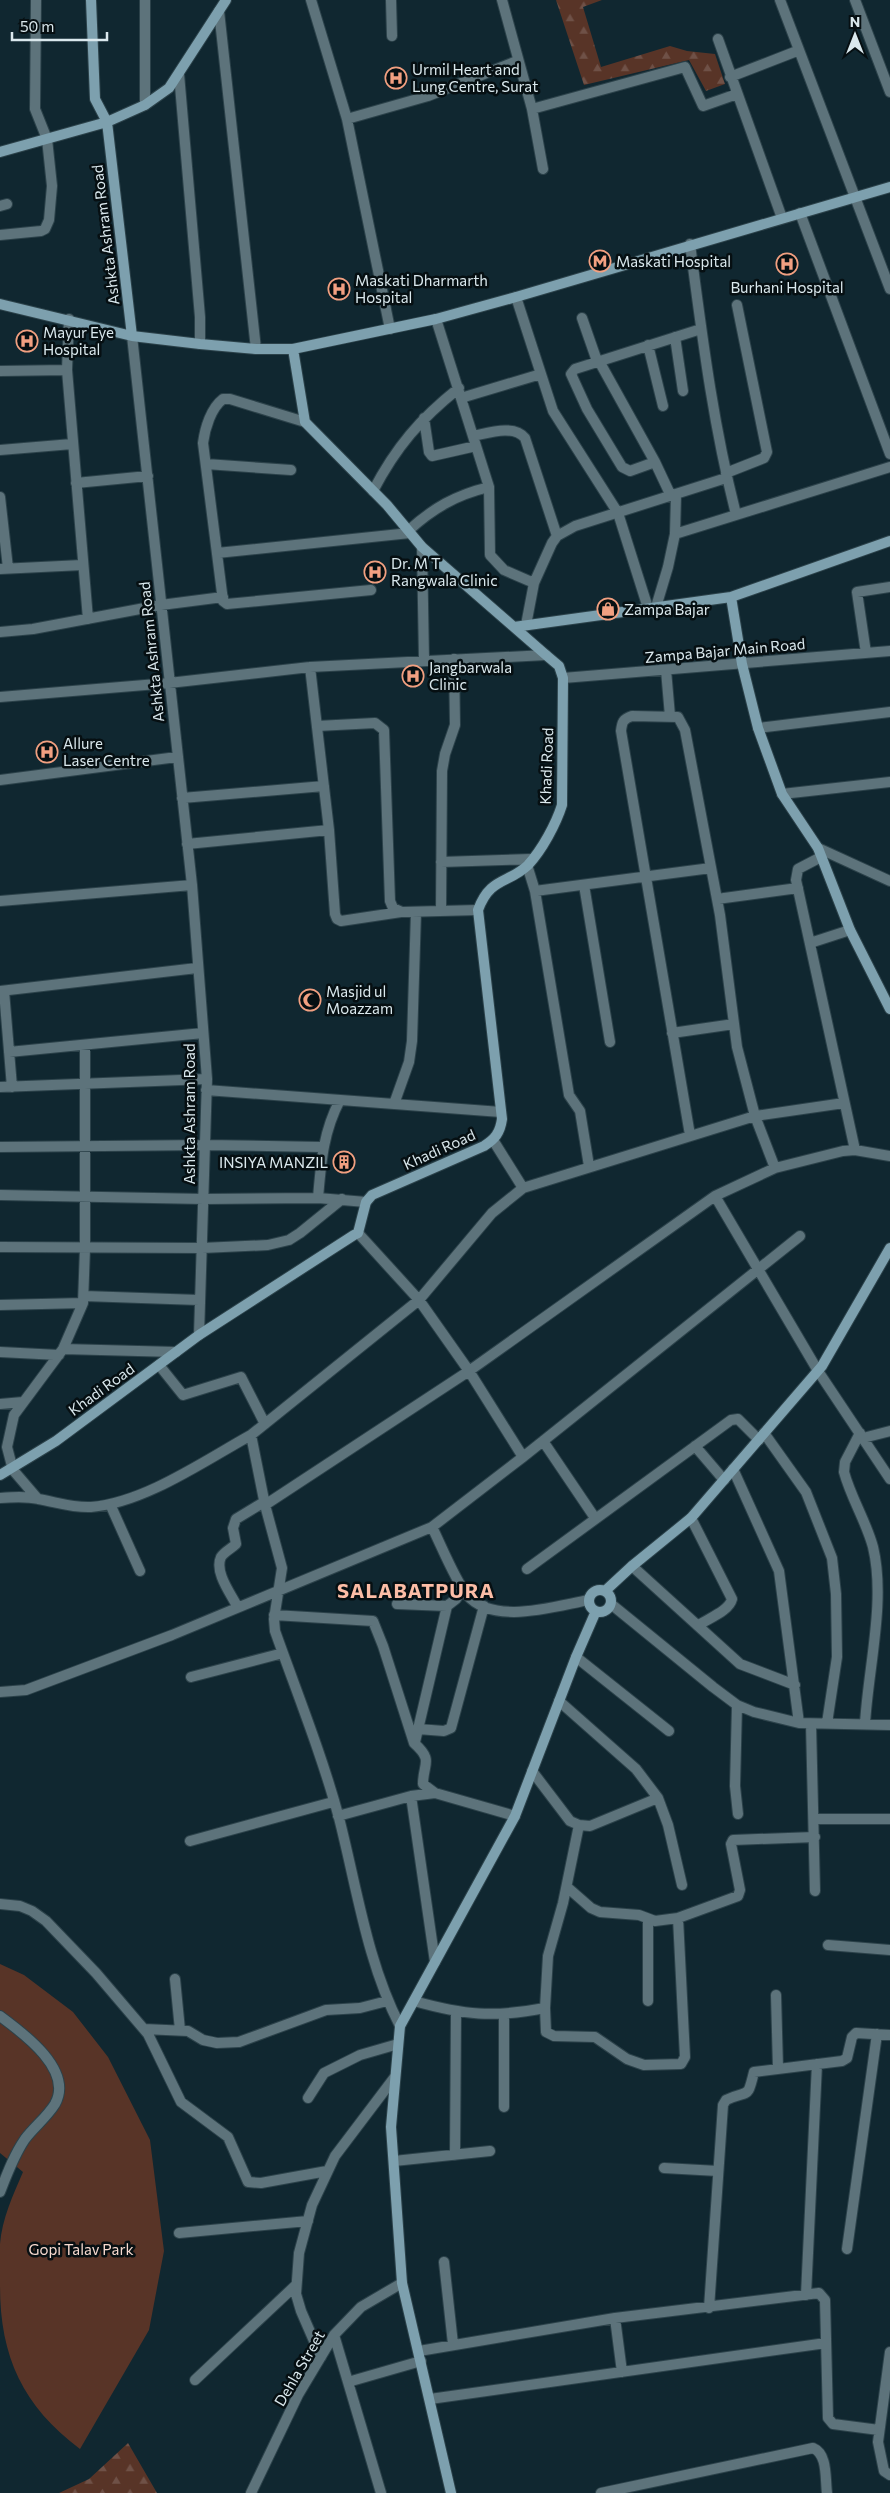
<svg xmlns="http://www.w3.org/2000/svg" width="890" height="2493" viewBox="0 0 890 2493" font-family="Commissioner,sans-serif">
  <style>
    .forest { fill: url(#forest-firs) }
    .park { fill: #583427 }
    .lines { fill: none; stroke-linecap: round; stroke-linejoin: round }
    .street-casing { stroke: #2c424a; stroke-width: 12 }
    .secondary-casing { stroke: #2c424a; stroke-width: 12 }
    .street { stroke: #5d737b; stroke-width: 10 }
    .secondary { stroke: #7da0ae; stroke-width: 10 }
    .labels { text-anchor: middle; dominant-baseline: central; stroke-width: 5; stroke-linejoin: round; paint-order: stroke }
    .poi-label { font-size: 15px; fill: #dae8ed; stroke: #060f12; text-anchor: start }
    .street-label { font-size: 15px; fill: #dae8ed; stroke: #060f12 }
    .park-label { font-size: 15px; fill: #f8dacf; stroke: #060f12 }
    .district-label { font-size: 20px; font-weight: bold; letter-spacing: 1px; fill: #fcbda6; stroke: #060f12 }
  </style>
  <defs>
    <pattern id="forest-firs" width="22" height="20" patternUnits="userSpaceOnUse" patternTransform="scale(1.25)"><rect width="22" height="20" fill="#583427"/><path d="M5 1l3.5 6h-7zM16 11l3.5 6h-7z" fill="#6f5147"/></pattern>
  </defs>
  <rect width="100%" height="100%" fill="#102730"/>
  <!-- forest -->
  <path class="forest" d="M556,0H602L583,7L601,67L670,46L687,51L715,54L725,84L706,91L689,60L584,85Z
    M128,2443L157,2493H59L89,2479Z"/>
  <!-- park -->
  <path class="park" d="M0,1964L24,1975L73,2012L108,2057L150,2140L164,2251L149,2330L80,2449C23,2406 0,2357 0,2286C0,2272 0,2258 0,2244C2,2219 13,2195 23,2172L0,2153Z"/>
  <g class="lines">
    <!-- street casing -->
    <g class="street-casing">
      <path id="street" d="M311,0L347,119L390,329
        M391,0L392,36
        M502,0L532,109L543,169
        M780,0L890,289
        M855,0L890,92
        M219,11L256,349
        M718,39L782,218
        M179,74L200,317V344
        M730,77L797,51
        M145,105V0
        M532,109L685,67L703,106L737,94
        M347,119L428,96L517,61
        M0,206L7,204
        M800,213L890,454
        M0,235L41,231L45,229L49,220L52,186L47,139L35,109L36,0
        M690,244C702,335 713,425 736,514
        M516,297L553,411L618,513L648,608
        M582,318L597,361
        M69,319L67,370L88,619
        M436,319L489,487L490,555L504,570L534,583
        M132,336L192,885L207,1079L199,1335
        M675,337L683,391
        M648,345L663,406
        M599,361L655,462L671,496
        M0,371L67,370
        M461,398L541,374
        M424,418L429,452L432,456L476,446
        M305,422L230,399H223C211,408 205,428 203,443L223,601L227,604L371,590
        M473,436C488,433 514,424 525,438L557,536
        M0,450L72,444
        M655,462L630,471L622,467L587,409L571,374L575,369L701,329
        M206,464L291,470
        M726,473L764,458L767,452L737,305
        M76,483L148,476
        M373,491C396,447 420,419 459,388
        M0,497L8,568
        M408,531C433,508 456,495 489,487
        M675,534L890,467
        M422,547L424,660
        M217,553L410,533
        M0,569L82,565
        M656,607L668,567L675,534L676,495
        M526,625L534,583L552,543L557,536L575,526L726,478
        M0,632L33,629L161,605L223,597
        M866,653L857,592L890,587
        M310,667L329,830L335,914L337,919L341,921L401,912
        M666,670L670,716
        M563,678L890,651
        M0,697L169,683L310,667L546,655
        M317,726L375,723L384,730L390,901L393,908L402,912L478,910
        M758,728L890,712
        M0,780L177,757
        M782,794L890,782
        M182,798L324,786
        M187,844L329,830
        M818,848L890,881
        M821,857L798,869L796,880L855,1150
        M441,862L531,859
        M527,865L535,891L569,1095L580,1111L589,1166
        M584,885L610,1042
        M535,891L711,868
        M717,899L798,888
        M0,901L192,885
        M441,911L442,771L445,754L455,725L454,659
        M810,943L850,930
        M0,991L197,968
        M4,991L12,1087
        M672,1033L734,1024
        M9,1052L203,1033
        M0,1087L207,1079
        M206,1090L501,1112
        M394,1104L409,1062L412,1041L416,912
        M690,1135L621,731C622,722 623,719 632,716L678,717L685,730L720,915L737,1047L755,1116L775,1168
        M493,1140L523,1188
        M0,1147L205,1145L322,1147
        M0,1195L204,1199L318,1198L366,1202
        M715,1196L818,1371L890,1479
        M318,1198C321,1163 323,1132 340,1100
        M358,1233L419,1300L469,1371L523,1457
        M0,1247L202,1248L268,1245L289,1240L300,1233L342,1199
        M84,1296L199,1300
        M0,1305L83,1303
        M63,1349L176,1352
        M0,1352L59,1355
        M159,1365L183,1395L241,1377L265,1424
        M0,1404L23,1402
        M764,1433L806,1492L832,1558L836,1594L837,1657L827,1723
        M860,1433L845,1462L844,1472C851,1498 866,1521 873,1547C886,1601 868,1669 865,1724
        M251,1435L419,1300L492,1213L523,1188L755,1116L844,1103
        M863,1438L890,1431
        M543,1441L595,1518
        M695,1446L724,1480
        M733,1469L779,1571L799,1723
        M0,1498C13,1497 26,1496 38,1499C56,1502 73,1508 91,1507C144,1503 204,1461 251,1435L265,1505L282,1568L274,1619L275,1631C297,1693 322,1755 339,1818C357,1888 367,1962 400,2026
        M37,1498L13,1470L7,1447L14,1415L63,1349L83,1303L85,1248V1046
        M110,1504L140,1571
        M265,1505L469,1371L715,1196L775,1168L843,1151L855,1150L890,1156
        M691,1518L732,1599C729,1611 709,1618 699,1625
        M432,1527C441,1545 455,1580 467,1595C494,1626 555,1606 589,1600
        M632,1566L740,1664L795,1685
        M527,1569L731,1420L738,1419L759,1440
        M397,1604L447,1606
        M611,1604L713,1687L737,1705L754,1712L799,1723L890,1725
        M237,1606C231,1594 214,1572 221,1557C224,1552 232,1548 236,1544L233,1528L236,1519L264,1502
        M274,1615L373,1621L383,1646L414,1743C434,1761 423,1763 423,1784L435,1793
        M576,1657L669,1731
        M191,1677L283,1653
        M0,1692L26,1690L172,1635L432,1527L523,1457L800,1236
        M559,1701L636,1769L658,1798L668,1825L682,1885
        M737,1705L735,1786L738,1814
        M811,1724L815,1891
        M418,1729L444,1731L451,1728L484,1606
        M415,1742L447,1606L456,1599L463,1588
        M532,1771L570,1821L579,1825L590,1826L658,1798
        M411,1796L435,1962
        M338,1816L411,1796L435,1793L515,1816
        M815,1819H890
        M579,1825L563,1903L548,1956L545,2008L546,2032L554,2036L595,2037L627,2059L644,2065L681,2064L685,2057L678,1918
        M190,1841L333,1802
        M567,1887L591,1908L600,1912L639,1915L655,1921L678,1918L738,1896L740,1890L731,1844L733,1840L815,1837
        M0,1904L20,1906L32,1911L46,1921L96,1973L148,2034L181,2102L228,2137L248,2182L261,2183L327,2171
        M648,1919V2001
        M828,1945L890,1950
        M175,1979L180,2030
        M776,1995L778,2068
        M414,2001C464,2015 493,2018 545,2008
        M504,2015V2107
        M0,2016C23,2033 74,2070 55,2104C47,2117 34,2127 25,2139C14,2155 7,2174 0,2192
        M144,2029L188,2031L203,2040L217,2043L239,2042L326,2010L360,2008L387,2001
        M308,2098L324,2073L360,2055L398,2044
        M455,2155L456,2013
        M394,2161L490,2151
        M664,2168L718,2171
        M179,2233L308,2221
        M847,2249L877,2034
        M444,2262L453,2344
        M806,2295L817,2064
        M709,2308L723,2105L726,2100C749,2089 747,2101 754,2072L842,2061L847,2058L852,2037L856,2033L890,2035
        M615,2318L622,2372
        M334,2335L381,2493
        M419,2351L615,2318L819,2293L825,2300L828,2418L833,2424L879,2430
        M890,2352L878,2442L884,2471L890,2475
        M321,2357L301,2311L296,2294L299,2253L312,2205L335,2156L394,2078
        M195,2380L296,2285
        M348,2382L421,2361
        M430,2399L826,2343
        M251,2493L298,2395L334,2335L361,2307L402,2283
        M601,2493L813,2448C828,2454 825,2479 827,2493"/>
    </g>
    <!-- secondary casing -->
    <g class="secondary-casing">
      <path id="secondary" d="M91,0L95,99L107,122L132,336
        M0,152L107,122L145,105L169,88L226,0
        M0,304L132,336L200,344L256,349H293L436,319L516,297L890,187
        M731,597L742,664L758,728L782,794L818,848L850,930L890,1009
        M514,627L731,597L890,541
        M0,1475L56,1441L199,1335L354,1235L358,1233L366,1202L372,1195L484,1146C495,1139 500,1133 502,1119L478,910C490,877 508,884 528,865C542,850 556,824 562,805L563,678L559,666L546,655L422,547L387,505L305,422L293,349
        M589 1601a11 11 0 1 1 22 0a11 11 0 1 1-22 0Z
        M605,1591L632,1566L691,1518L822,1366L890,1248
        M451,2493L402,2283L391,2127L400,2026L515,1816L576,1657L596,1611"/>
    </g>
    <!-- street -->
    <use href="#street" class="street"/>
    <!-- secondary -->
    <use href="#secondary" class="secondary"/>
  </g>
  <!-- icons -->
  <defs>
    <g id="hospital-ring" transform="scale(1.125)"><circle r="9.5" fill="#060f12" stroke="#f2a081" stroke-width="1.5"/><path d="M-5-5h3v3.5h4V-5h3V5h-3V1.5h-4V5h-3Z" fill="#f2a081"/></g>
    <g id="metro-ring" transform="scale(1.125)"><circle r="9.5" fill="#060f12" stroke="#f2a081" stroke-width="1.5"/><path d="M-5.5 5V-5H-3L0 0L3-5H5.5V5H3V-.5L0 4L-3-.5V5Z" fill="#f2a081"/></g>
    <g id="shop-ring" transform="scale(1.125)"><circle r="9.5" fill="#060f12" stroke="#f2a081" stroke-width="1.5"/><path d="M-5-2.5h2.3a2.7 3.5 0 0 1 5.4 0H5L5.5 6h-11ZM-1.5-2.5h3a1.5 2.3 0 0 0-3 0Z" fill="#f2a081"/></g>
    <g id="mosque-ring" transform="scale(1.125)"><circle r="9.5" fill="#060f12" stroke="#f2a081" stroke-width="1.5"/><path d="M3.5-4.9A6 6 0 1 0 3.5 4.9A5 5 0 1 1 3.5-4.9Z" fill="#f2a081"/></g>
    <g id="building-ring" transform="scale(1.125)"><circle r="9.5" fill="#060f12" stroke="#f2a081" stroke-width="1.5"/><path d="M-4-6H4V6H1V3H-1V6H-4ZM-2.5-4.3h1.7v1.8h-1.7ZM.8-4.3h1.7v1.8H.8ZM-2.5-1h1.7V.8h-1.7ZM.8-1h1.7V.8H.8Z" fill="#f2a081"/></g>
  </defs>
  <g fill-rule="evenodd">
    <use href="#hospital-ring" x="396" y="78"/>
    <use href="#metro-ring" x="600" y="261"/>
    <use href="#hospital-ring" x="787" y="264"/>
    <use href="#hospital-ring" x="339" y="289"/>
    <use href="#hospital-ring" x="27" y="341"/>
    <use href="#hospital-ring" x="375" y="572"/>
    <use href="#shop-ring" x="608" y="609"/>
    <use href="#hospital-ring" x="413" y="676"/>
    <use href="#hospital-ring" x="47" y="752"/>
    <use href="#mosque-ring" x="310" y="1000"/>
    <use href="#building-ring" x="344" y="1162"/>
  </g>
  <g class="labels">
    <!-- poi labels -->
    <g class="poi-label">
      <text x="412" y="69">Urmil Heart and<tspan x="412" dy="17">Lung Centre, Surat</tspan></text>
      <text x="616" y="261">Maskati Hospital</text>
      <text x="355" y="280">Maskati Dharmarth<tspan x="355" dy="17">Hospital</tspan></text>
      <text x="787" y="287" text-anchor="middle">Burhani Hospital</text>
      <text x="43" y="332">Mayur Eye<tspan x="43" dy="17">Hospital</tspan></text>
      <text x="391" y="563">Dr. M T<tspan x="391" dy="17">Rangwala Clinic</tspan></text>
      <text x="624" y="609">Zampa Bajar</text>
      <text x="429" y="667">Jangbarwala<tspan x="429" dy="17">Clinic</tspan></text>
      <text x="63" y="743">Allure<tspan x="63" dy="17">Laser Centre</tspan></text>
      <text x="326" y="991">Masjid ul<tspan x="326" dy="17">Moazzam</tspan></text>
      <text x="328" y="1162" text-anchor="end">INSIYA MANZIL</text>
    </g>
    <!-- street labels -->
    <g class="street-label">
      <text transform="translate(105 235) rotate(-97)">Ashkta Ashram Road</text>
      <text transform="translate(725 650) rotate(-5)">Zampa Bajar Main Road</text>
      <text transform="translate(151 652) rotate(-96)">Ashkta Ashram Road</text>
      <text transform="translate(546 766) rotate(-88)">Khadi Road</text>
      <text transform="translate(189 1114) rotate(-90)">Ashkta Ashram Road</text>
      <text transform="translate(439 1149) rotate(-24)">Khadi Road</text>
      <text transform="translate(101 1389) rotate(-36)">Khadi Road</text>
      <text transform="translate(299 2368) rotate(-60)">Dehla Street</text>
    </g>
    <!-- park labels -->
    <g class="park-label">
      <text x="81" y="2249">Gopi Talav Park</text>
    </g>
    <!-- district labels -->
    <g class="district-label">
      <text x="416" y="1590">SALABATPURA</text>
    </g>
  </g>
  <!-- north arrow -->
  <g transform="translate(855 35)" stroke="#060f12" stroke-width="4" paint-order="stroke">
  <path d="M0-4L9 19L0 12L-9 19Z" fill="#dae8ed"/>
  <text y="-8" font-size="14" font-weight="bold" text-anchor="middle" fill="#dae8ed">N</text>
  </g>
  <!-- scale -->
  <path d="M12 32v8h95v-8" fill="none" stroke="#dae8ed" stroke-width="2.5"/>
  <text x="20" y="32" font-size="15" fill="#dae8ed" stroke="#060f12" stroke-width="4" paint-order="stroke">50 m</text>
</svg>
